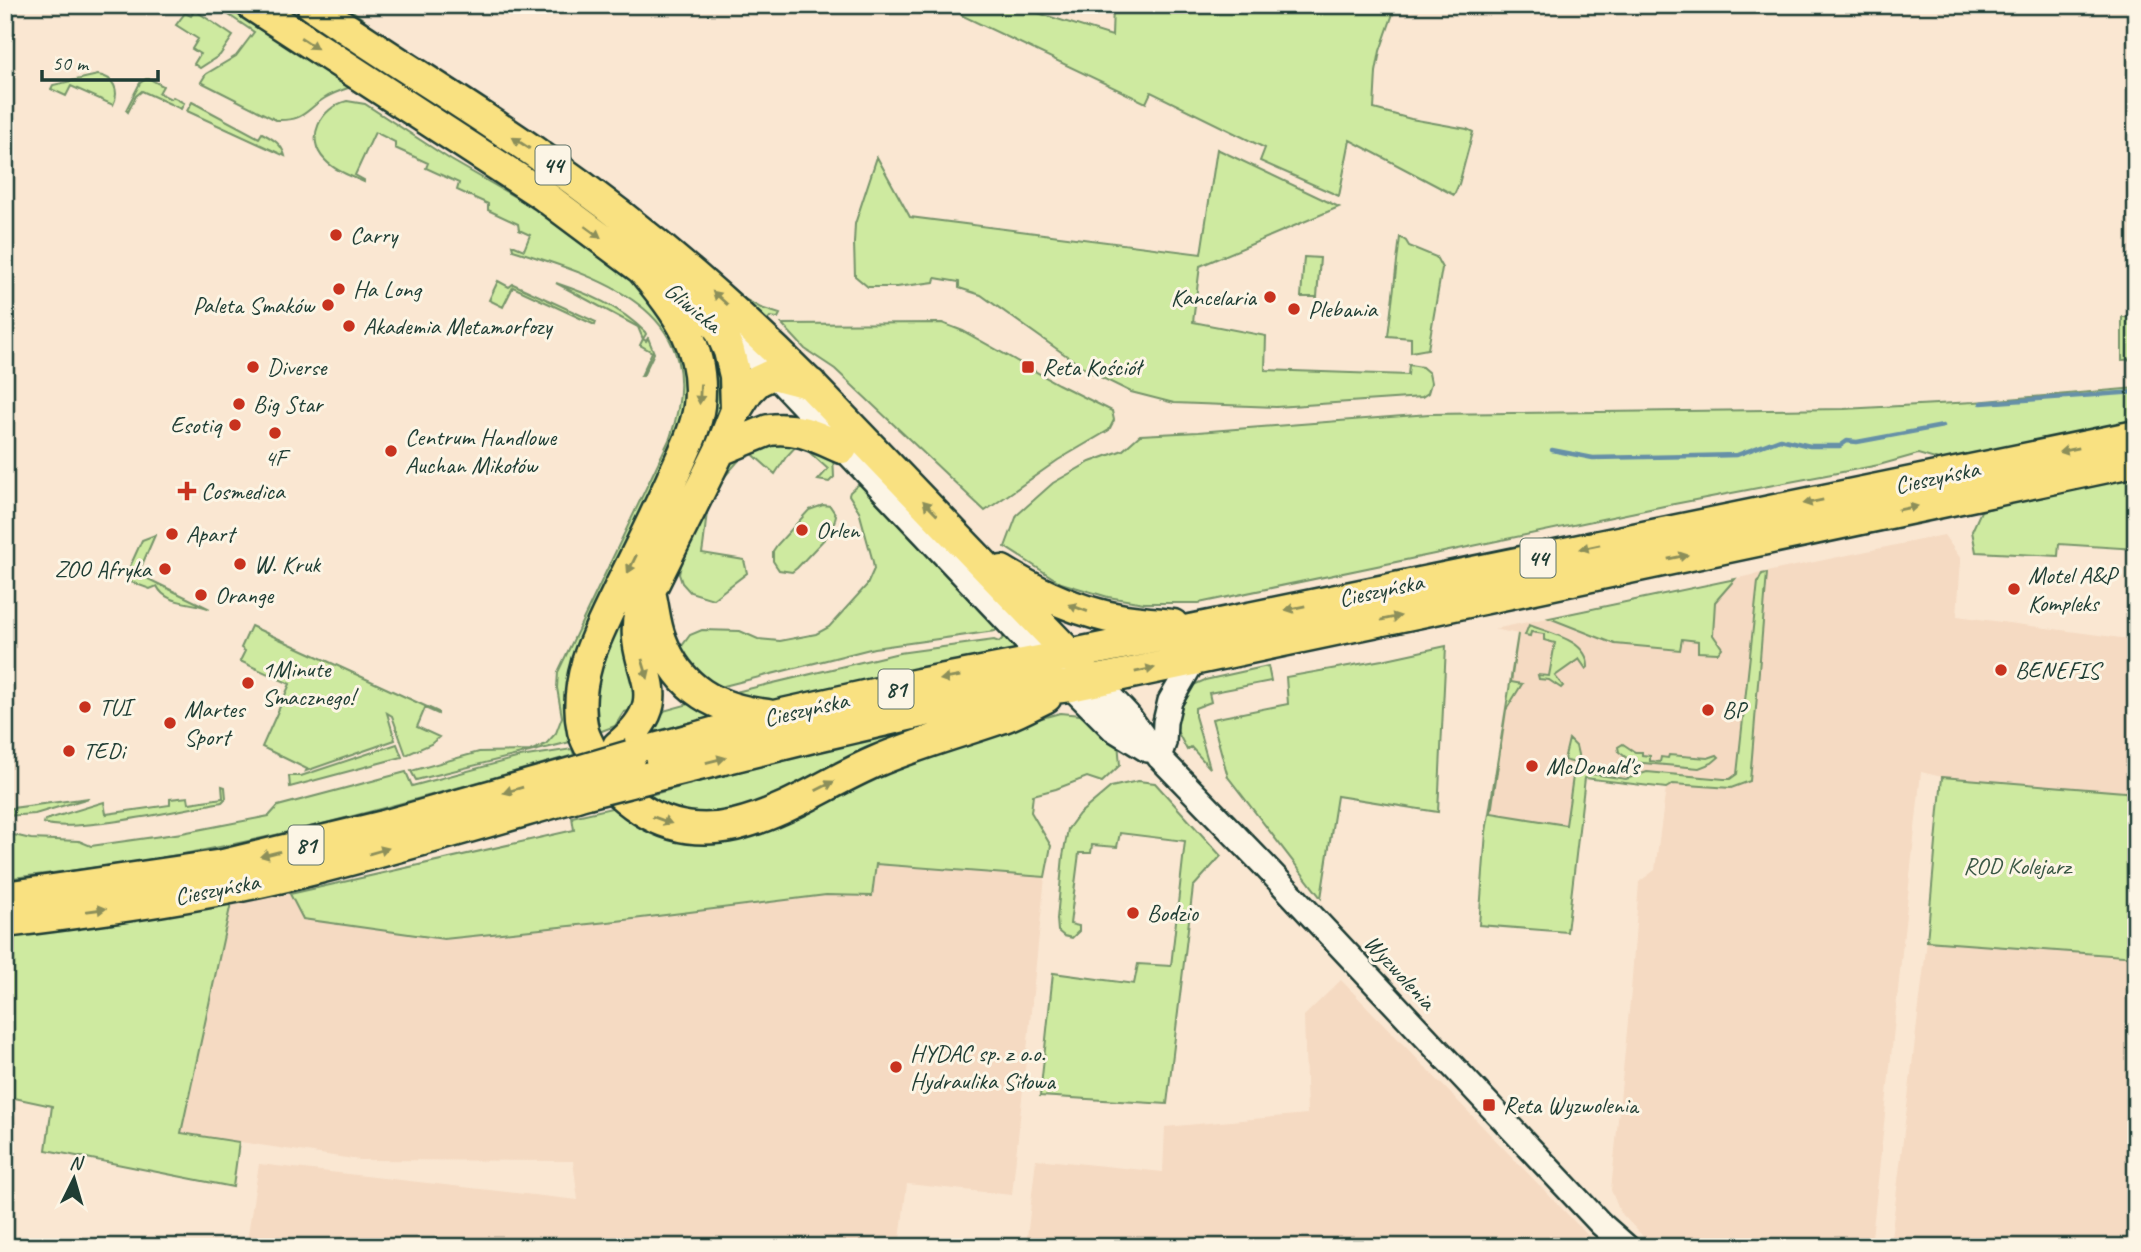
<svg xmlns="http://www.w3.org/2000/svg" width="2141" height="1252" viewBox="0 0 2141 1252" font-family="Caveat,sans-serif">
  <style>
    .built { fill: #f5dac2 }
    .green { fill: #ceeaa0; stroke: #76946a; stroke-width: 2 }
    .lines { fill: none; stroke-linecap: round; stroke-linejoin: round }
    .stream { stroke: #6690a7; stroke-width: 4.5 }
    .tertiary-casing { stroke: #1f3d34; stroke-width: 28 }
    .primary-casing { stroke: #1f3d34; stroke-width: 35 }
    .tertiary { stroke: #fcf5e5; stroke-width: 23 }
    .primary { stroke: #f9e181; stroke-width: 30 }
    .primary-bridge-casing { stroke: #1f3d34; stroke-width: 35; stroke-linecap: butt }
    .primary-bridge { stroke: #f9e181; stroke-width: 30 }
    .oneway { fill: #8c8f5a }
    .poi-dot { fill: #c8321e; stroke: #fcf5e5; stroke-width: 2.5 }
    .labels { text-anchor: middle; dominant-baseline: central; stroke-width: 6; stroke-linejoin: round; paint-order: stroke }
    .shield { fill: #fcf5e5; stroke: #617469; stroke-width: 2 }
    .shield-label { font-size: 23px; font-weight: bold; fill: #1f3d34 }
    .poi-label { font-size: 24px; fill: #1f3d34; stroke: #fcf5e5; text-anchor: start }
    .street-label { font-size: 24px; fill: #1f3d34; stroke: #fcf5e5 }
    .park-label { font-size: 24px; fill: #395744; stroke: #fcf5e5 }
  </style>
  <rect width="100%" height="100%" fill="#fae7d2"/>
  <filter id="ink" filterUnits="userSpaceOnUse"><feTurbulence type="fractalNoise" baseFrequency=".0143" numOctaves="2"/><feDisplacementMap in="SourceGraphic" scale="14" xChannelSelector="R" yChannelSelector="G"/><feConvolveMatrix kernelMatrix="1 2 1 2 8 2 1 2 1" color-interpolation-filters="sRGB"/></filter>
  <g filter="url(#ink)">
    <!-- built -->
    <path class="built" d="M1944,535L1961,559L1957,616L2136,640V793L1942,777L1921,772L1871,1247H1653L1620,1212L1611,1190L1631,991L1639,882L1655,870L1666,788L1584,778L1567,932L1479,925L1486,832L1518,634L1494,629Z
      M876,864L1045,877L1012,1195L907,1184L899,1247H246L259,1164L578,1200L573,1161L360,1160L180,1133L231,903L290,894L303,919L826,895L871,896Z
      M1927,941L2136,957V1247H1890Z
      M1341,980L1599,1247H1026L1036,1159L1163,1172L1165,1127L1307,1114L1304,1016Z"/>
    <!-- green -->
    <path class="green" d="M189,5H203L199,13L233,36L220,55L200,68L194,64L200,54L192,49L198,39L176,25L185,13L191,16L194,11Z
      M214,5H231L351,87C342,90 333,93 325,98C304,111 305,121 276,120L201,82L206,74L236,56L254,32Z
      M332,5H345L403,50L573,160L682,245L745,299L761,308L780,314L778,318L770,317L765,323Z
      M964,5H1012L1112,36L1113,5H1396L1380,51L1376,72L1374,109L1411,119L1467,129L1473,132L1459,184L1454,195L1350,140L1339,196L1260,161L1265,148L1151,92L1146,103L961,15Z
      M98,75C114,77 120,91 113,105L71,86L66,96L51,89L53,85Z
      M146,79H150L163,86L159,93L171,99L173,97L184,103L181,109L142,91L136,96L128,112L126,110L140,83Z
      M347,101L365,104L451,160L548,216L614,264L654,300L690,370L683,418L573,739L570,742L416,780L411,771L479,752L530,751L546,744L556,733L562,717L557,688L558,672L670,438C714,314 609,280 513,250L512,245L524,250L530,235L519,230L518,224L488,210V204L457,190L459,183L426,168L428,163L395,148V142L375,132L355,175L364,180V182C351,176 335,171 325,160C304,139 321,107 347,101Z
      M192,102L259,138L262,133C273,139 282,144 285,156L187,111Z
      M1217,149L1339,207L1200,266L1193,322L1266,336L1265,370L1408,375L1409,365L1422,367L1429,373L1431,383L1428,393L1422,397L1276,407L1174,403L1131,392L1088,371L981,295L959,288V282L935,278L934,282L897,287H868L855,276L854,243L855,224L877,157L910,217L1201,254Z
      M1400,237L1406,241L1409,246L1436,257L1442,268L1428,349L1411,352V338L1388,336Z
      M1304,257L1320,258L1317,297H1301Z
      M498,281L509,287L513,284L596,322L595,325L513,287L503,307L489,300Z
      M556,283C589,294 619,306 645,332L646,334L643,339L646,341L648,338L654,353L643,376H641L652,352L640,345L643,339L638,327Z
      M2122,317H2136V359L2122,360Z
      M942,323L963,331L1058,384L1112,411L1114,420L1109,430L1058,460L985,511L835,369L805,349L782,324Z
      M698,325L721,351L724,410L689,479L642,692L635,710L624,712L615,726L599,732L595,683L601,658L675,496Z
      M2136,388V423L1942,461L1918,454L1879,465L1669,505L1199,603H1144L1108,597L1061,583L1005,547L1017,515L1053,483L1090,462L1123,450L1140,435L1198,432L1429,414L1844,409L1974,402Z
      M775,435C798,435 816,439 833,456L834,477L829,482L818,480L828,469L799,443L786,457L775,474L748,450L726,475L717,488C732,457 740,444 775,435Z
      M2136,476V549L2059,544L2058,556L1976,552L1972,531L1981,511L2060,489Z
      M859,484L983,614L998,627L995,631L874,648L708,690L681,653L682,646L690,635L702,630L740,631L758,639L780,641L816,634L829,627L867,585L874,569L873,562L859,511L849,495L850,492Z
      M823,505L830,506L836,515L832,531L797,568L792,572L779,570L773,561V551L777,545L809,510Z
      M708,506C705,523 705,537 702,553L744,560L747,573L713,599L690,592L682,583L679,574L682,561Z
      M155,535L138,574L210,609C192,601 166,605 157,586L150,589L128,581L127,573L142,540Z
      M1767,573L1750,781L1731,788L1673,784L1666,788L1585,778L1567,932L1479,925L1486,832L1518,634L1511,682L1522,684L1506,710L1491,813L1566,825L1575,763L1564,760L1569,739L1576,746L1580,763L1592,774L1626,779L1647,772L1724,779H1730L1737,774L1758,582L1762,574Z
      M1735,579L1715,602L1713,635L1722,648L1718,653L1698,652V641L1682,639L1680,650L1615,644L1549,618Z
      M1529,625C1549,633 1588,640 1588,667L1586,669L1579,659L1555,676L1563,686L1561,688L1549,680L1539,679L1538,675L1549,676L1555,643L1544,640V634L1531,632L1530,636L1525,635Z
      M251,626L438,712V714L425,708L417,727L439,737L431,744L406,755L392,716L387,713L395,740L306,771L307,769L262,747L290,684L240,661L245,651L241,648Z
      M1006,635L1017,648L1016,654L777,702L719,696L899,653L994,640L999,642Z
      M1446,646L1438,812L1337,796L1321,898L1228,777L1212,719L1288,704L1286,677L1382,660Z
      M1268,666L1271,681L1209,693L1211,702L1195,708V716L1210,768L1191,747L1187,750L1175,727V709L1189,687L1205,680Z
      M696,702L716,716L649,733L656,713Z
      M1060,713L1080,715L1118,742L1120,765L1102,782L1087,777L1056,789L1033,795L1031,812L1051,846L1045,877L876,864L872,896L826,895L617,921L444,939L303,919L290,894L574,830L572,817L620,806L685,837L912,754Z
      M912,728L914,736L744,816H686L662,803L650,795L771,763Z
      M397,744L402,757L290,787L289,776H301Z
      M1623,744L1635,752H1642V755L1650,756V761L1660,762L1661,757L1668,758L1669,755L1708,758L1717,755L1719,757L1712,763L1699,768L1632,762L1619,752L1618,747Z
      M572,749L574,755C448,790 322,828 194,852C132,864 68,871 5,879V833L31,839L79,841L91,846L182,833L269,816L278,806L406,772L412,786L520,757Z
      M1942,777L2136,793V957L1927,941Z
      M1138,781L1155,783L1221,856L1193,887L1167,1104L1040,1096L1053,973L1134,984L1138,964L1171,966L1185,841L1120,833L1117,847L1092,845L1091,853H1079L1070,924L1079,926V931L1072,938L1064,936L1058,931L1057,919L1063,856L1068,829L1079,814L1111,787Z
      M222,786L225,787L226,798L222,802C191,808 71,834 44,823L45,820L104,802L106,814L170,805V799L188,797L189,803L223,798Z
      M89,798L35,814L5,816V809Z
      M231,903L181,1133L239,1142L233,1187L46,1150L52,1106L5,1096V934Z"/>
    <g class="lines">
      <!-- stream -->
      <path class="stream" d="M1981,403L2136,392
        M1552,450L1593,458L1696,456L1737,455L1780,439L1810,446H1840L1847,441L1857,442L1943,426"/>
      <!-- tertiary casing -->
      <g class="tertiary-casing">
        <path id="tertiary" d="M721,330L773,374L1037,653L1113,729L1147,750
          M1096,681L1128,715L1159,757L1263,864L1601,1224L1627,1247
          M1159,757L1164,743L1165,722L1170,701L1194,660"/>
      </g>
      <!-- primary casing -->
      <g class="primary-casing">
        <path id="primary" d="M252,5L543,195L642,269L681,292L719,328L729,351L735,376L736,410
          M312,5C388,58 468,105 543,158C639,225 728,302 811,385L1081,666
          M642,269C677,312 706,347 699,406C696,429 685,450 676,470C659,509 640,547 621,585C609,611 595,636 587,663C581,684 578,709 583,731C586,742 594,754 599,765C607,784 625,799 642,810C723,862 803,792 877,761C917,744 957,733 998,719C1014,714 1030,705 1046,697
          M720,450L769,430C797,426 817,437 842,448
          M1002,571C1031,589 1064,605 1097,614C1121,621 1148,623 1173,625
          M650,592C654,608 655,626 661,640C680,690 716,709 767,715
          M618,746C682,693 626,671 640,611L720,450L736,410L748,391L758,381L773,374L811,384
          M630,756L774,716L919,684L1044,660L2136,436
          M650,777L813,737L991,696L1070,686L2136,461
          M5,897L223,865L384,826L579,771
          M5,922C109,909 214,895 315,869C406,846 496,819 587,793"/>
      </g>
      <!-- tertiary -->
      <use href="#tertiary" class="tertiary"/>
      <!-- primary -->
      <use href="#primary" class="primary"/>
      <!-- primary-bridge casing -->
      <g class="primary-bridge-casing">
        <path id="primary-bridge" d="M579,771L630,756
          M587,793L650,777"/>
      </g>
      <!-- primary-bridge -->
      <use href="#primary-bridge" class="primary-bridge"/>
    </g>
    <!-- one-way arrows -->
    <defs><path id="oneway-solid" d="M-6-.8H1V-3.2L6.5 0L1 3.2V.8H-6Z" transform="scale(1.75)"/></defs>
    <g class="oneway">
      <use href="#oneway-solid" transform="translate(309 43) rotate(33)"/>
      <use href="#oneway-solid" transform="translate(521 143) rotate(-147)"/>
      <use href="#oneway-solid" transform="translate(593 232) rotate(36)"/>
      <use href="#oneway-solid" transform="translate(720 298) rotate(-138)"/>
      <use href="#oneway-solid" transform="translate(700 394) rotate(93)"/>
      <use href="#oneway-solid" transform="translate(2069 450) rotate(168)"/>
      <use href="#oneway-solid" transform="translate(1813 502) rotate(168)"/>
      <use href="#oneway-solid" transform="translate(930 508) rotate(-134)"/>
      <use href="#oneway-solid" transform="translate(1908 508) rotate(-12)"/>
      <use href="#oneway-solid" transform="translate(1590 547) rotate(168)"/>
      <use href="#oneway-solid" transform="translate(1678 557) rotate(-12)"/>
      <use href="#oneway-solid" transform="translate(632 564) rotate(116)"/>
      <use href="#oneway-solid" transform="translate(1078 608) rotate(-160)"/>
      <use href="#oneway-solid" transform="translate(1295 608) rotate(168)"/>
      <use href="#oneway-solid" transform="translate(1391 618) rotate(-12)"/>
      <use href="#oneway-solid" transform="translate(645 669) rotate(73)"/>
      <use href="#oneway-solid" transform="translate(1145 670) rotate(-12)"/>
      <use href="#oneway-solid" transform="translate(950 678) rotate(170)"/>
      <use href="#oneway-solid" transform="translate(716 760) rotate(-14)"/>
      <use href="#oneway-solid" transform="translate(825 786) rotate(-27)"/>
      <use href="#oneway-solid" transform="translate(513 790) rotate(164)"/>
      <use href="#oneway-solid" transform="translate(662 820) rotate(20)"/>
      <use href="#oneway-solid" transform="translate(379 851) rotate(-16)"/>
      <use href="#oneway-solid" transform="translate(270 854) rotate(166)"/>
      <use href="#oneway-solid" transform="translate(96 910) rotate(-8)"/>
    </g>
  </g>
  <!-- markers -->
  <g class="poi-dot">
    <circle cx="336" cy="235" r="7"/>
    <circle cx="339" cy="289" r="7"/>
    <circle cx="1270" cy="297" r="7"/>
    <circle cx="328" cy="305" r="7"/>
    <circle cx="1294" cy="309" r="7"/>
    <circle cx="349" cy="326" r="7"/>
    <circle cx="253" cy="367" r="7"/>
    <rect x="1021" y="360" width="14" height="14" rx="3.5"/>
    <circle cx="239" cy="404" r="7"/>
    <circle cx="235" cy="425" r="7"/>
    <circle cx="275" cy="433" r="7"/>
    <circle cx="391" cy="451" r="7"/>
    <path d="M183.5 480.5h7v7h7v7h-7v7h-7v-7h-7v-7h7z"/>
    <circle cx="802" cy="530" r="7"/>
    <circle cx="172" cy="534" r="7"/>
    <circle cx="240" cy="564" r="7"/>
    <circle cx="165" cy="569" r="7"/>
    <circle cx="2014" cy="589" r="7"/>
    <circle cx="201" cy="595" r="7"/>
    <circle cx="2001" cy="670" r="7"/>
    <circle cx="248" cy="683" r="7"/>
    <circle cx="85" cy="707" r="7"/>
    <circle cx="1708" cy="710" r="7"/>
    <circle cx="170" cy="723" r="7"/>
    <circle cx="69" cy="751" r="7"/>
    <circle cx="1532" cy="766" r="7"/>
    <circle cx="1133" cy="913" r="7"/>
    <circle cx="896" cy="1067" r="7"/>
    <rect x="1482" y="1098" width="14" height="14" rx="3.5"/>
  </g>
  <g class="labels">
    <!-- shield labels -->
    <g class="shield">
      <rect x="535.5" y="145.5" width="35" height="39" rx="5"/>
      <rect x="1520.5" y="538.5" width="35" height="39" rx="5"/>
      <rect x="878.5" y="669.5" width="35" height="39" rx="5"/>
      <rect x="288.5" y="825.5" width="35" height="39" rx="5"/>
    </g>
    <g class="shield-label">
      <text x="553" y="165">44</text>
      <text x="1538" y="558">44</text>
      <text x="896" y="689">81</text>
      <text x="306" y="845">81</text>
    </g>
    <!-- poi labels -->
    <g class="poi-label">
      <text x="350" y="235">Carry</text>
      <text x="353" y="289">Ha Long</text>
      <text x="1256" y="297" text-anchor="end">Kancelaria</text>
      <text x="314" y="305" text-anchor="end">Paleta Smaków</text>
      <text x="1308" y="309">Plebania</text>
      <text x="363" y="326">Akademia Metamorfozy</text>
      <text x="267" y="367">Diverse</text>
      <text x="1042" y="367">Reta Kościół</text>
      <text x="253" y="404">Big Star</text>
      <text x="221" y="425" text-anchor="end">Esotiq</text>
      <text x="405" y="437">Centrum Handlowe<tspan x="405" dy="28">Auchan Mikołów</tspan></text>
      <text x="275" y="458" text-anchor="middle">4F</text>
      <text x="201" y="491">Cosmedica</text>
      <text x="816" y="530">Orlen</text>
      <text x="186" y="534">Apart</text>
      <text x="254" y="564">W. Kruk</text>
      <text x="151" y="569" text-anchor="end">ZOO Afryka</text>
      <text x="2028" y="575">Motel A&amp;P<tspan x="2028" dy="28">Kompleks</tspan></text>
      <text x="215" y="595">Orange</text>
      <text x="262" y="669">1Minute<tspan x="262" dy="28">Smacznego!</tspan></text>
      <text x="2015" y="670">BENEFIS</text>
      <text x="99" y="707">TUI</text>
      <text x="184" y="709">Martes<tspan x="184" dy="28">Sport</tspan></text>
      <text x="1722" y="710">BP</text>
      <text x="83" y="751">TEDi</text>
      <text x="1546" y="766">McDonald's</text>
      <text x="1147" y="913">Bodzio</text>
      <text x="910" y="1053">HYDAC sp. z o.o.<tspan x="910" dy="28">Hydraulika Siłowa</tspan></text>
      <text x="1503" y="1105">Reta Wyzwolenia</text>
    </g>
    <!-- street labels -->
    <g class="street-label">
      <text transform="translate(693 307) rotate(39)">Gliwicka</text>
      <text transform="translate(1937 477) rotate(-12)">Cieszyńska</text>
      <text transform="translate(1381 590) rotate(-12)">Cieszyńska</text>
      <text transform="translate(806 709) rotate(-13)">Cieszyńska</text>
      <text transform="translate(217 889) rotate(-11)">Cieszyńska</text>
      <text transform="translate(1400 972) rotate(47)">Wyzwolenia</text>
    </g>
    <!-- park labels -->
    <g class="park-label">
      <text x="2017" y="866">ROD Kolejarz</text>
    </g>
  </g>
  <!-- margin -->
  <rect width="2141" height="1252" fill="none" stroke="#fcf5e5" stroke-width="28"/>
  <rect x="14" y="14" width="2113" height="1224" fill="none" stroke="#1f3d34" stroke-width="2.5" filter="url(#ink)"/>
  <!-- north arrow -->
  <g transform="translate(74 1179) rotate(5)" stroke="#fcf5e5" stroke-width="5" paint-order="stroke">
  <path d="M0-5L12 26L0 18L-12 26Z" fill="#1f3d34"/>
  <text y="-10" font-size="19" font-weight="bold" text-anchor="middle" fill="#1f3d34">N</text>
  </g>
  <!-- scale -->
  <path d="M42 70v10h116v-10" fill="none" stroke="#1f3d34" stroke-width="3.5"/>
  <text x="52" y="70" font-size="21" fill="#1f3d34" stroke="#fcf5e5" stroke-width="5" paint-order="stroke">50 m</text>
</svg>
